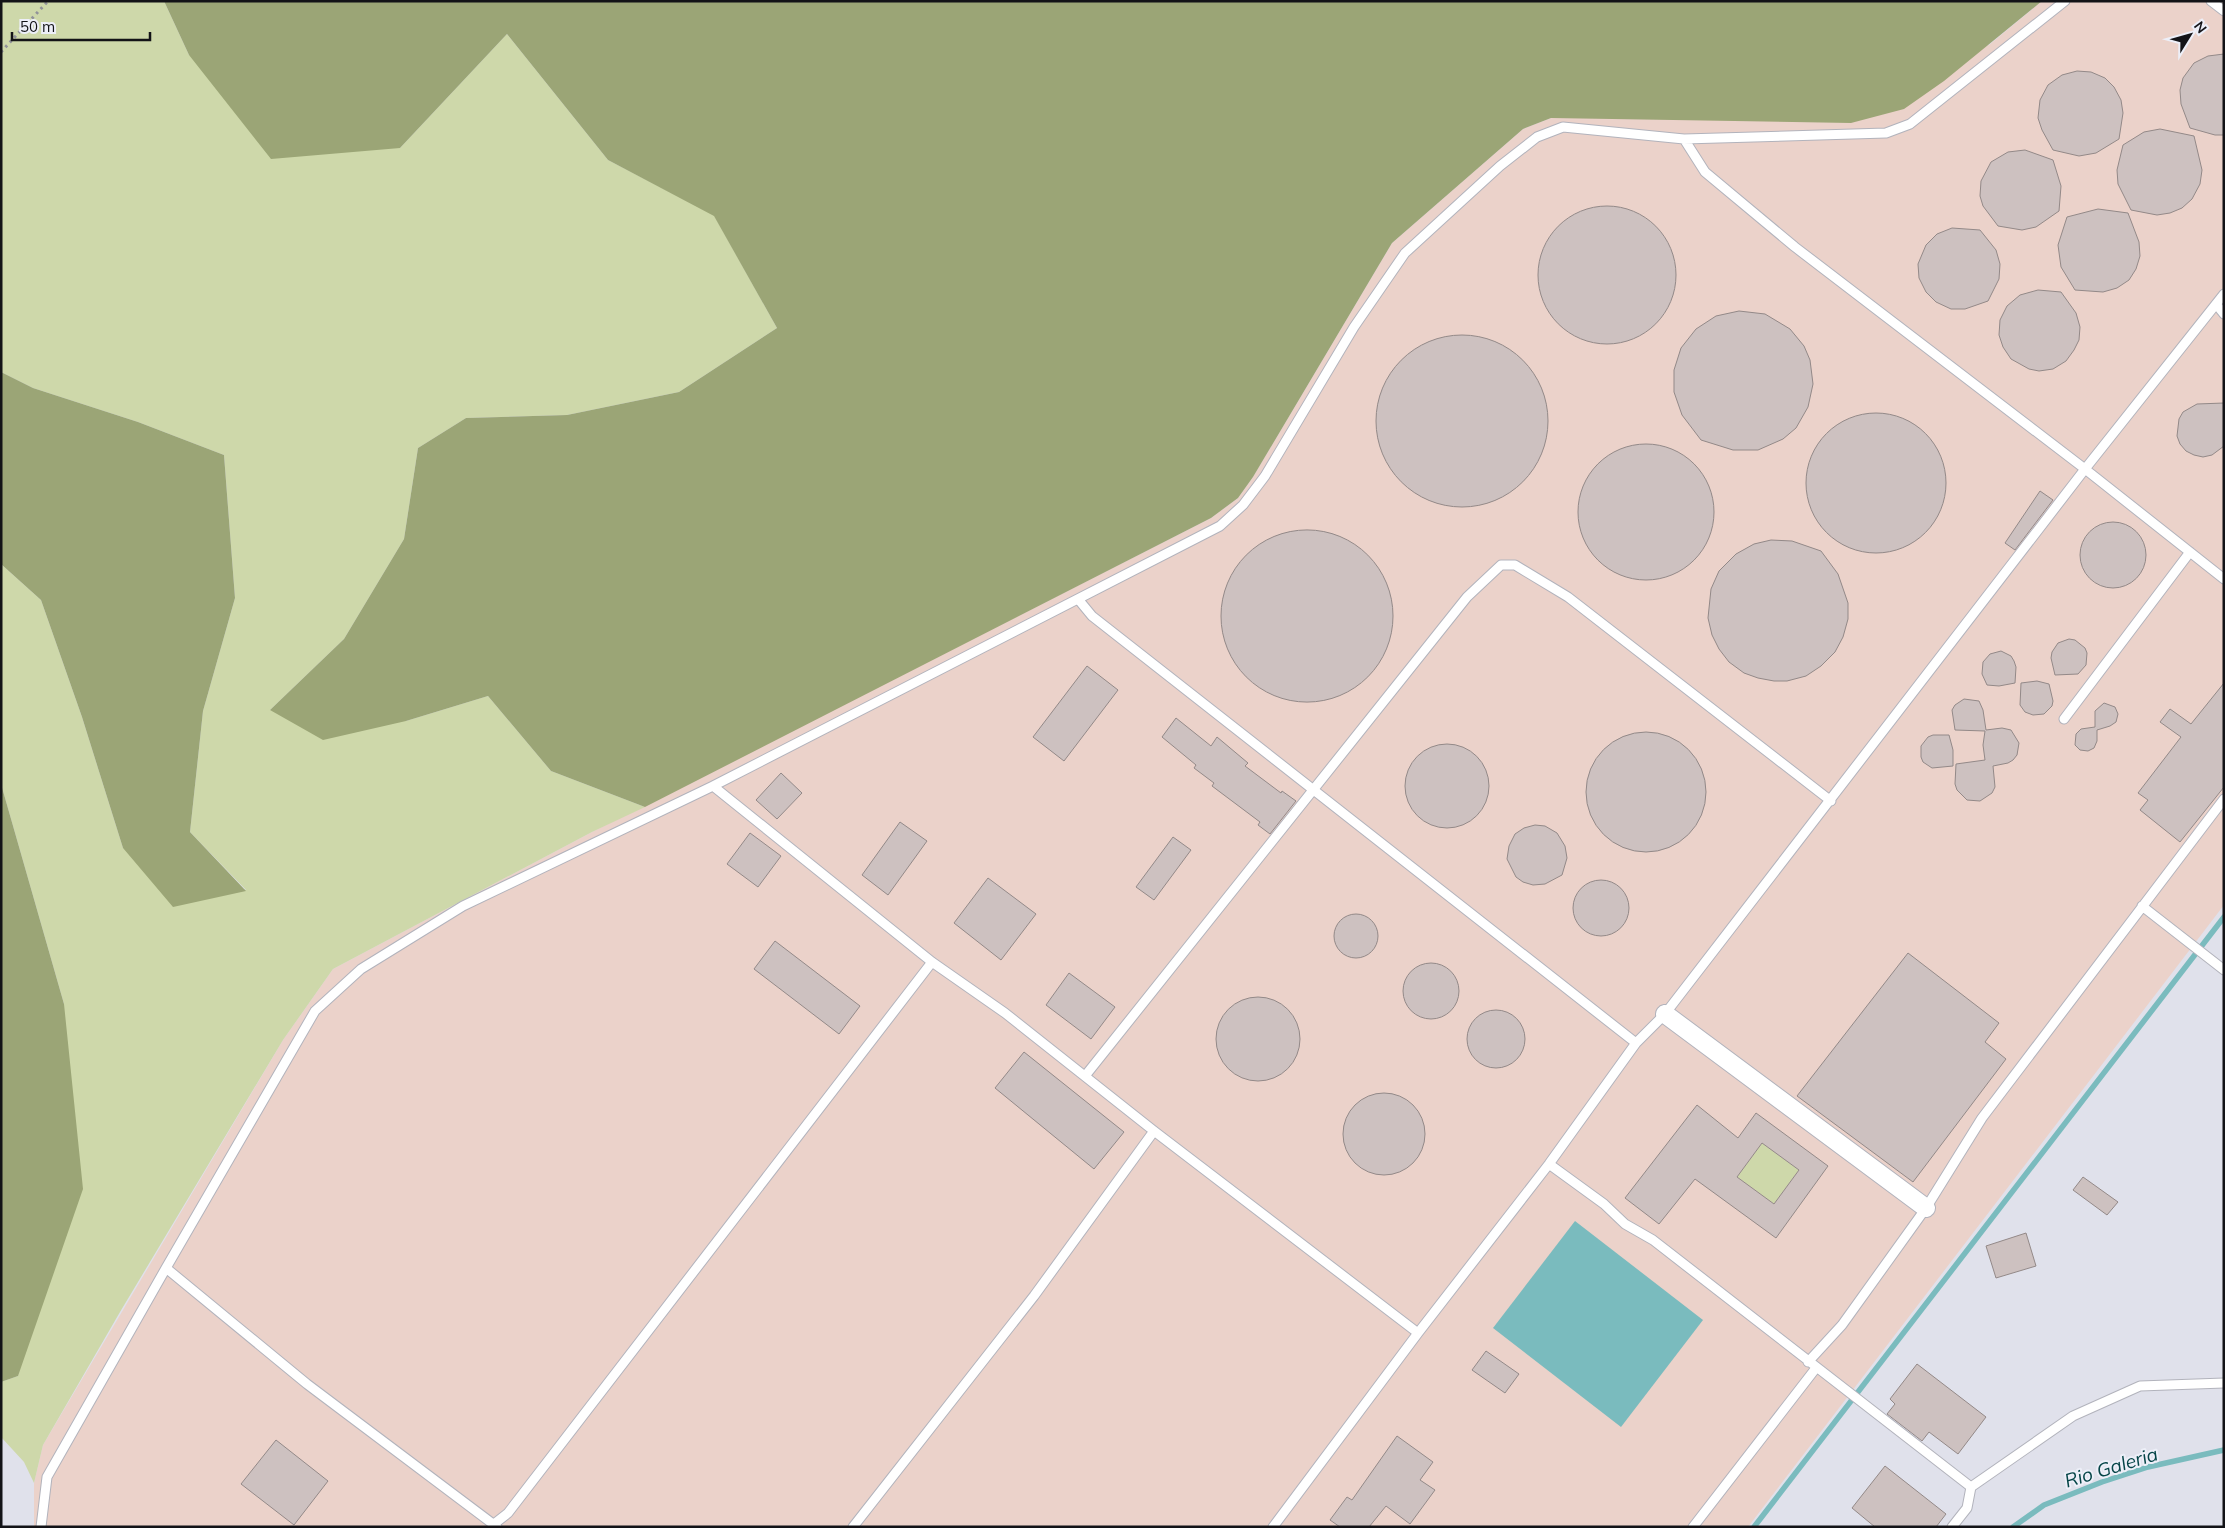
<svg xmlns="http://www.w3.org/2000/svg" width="2225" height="1528" viewBox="0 0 2225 1528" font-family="Mulish,sans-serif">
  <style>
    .industrial { fill: #ebd2ca }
    .green { fill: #ced8aa }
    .forest { fill: #9ba576 }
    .water { fill: #7abbbe }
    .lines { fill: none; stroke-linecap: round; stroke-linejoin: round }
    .stream { stroke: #7abbbe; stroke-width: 5.5 }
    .building { fill: #cdc1c0; stroke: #938988; fill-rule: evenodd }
    .lane-casing { stroke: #b2b3bc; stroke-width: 11 }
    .street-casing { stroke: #b2b3bc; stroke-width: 20 }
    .path { stroke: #919299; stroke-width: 3; stroke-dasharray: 2.5 4; stroke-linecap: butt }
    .lane { stroke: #fff; stroke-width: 9 }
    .street { stroke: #fff; stroke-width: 18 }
    .labels { text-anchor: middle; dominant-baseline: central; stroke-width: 4; stroke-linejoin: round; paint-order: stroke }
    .water-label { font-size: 19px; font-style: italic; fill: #064548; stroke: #edeff8 }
  </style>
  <rect width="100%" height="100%" fill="#e0e1eb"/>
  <!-- industrial -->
  <path class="industrial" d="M2042,1H2224V905L1748,1527H34V1483L43,1445L283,1040L333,969L592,832L1211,518L1238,498L1253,477L1392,243L1523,129L1551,118L1989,45Z"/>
  <!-- green -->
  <path class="green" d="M1,1H164L189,55L400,148L507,34L608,160L714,215L777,328L679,392L567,415L466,418L418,448L404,539L344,639L270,710L406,721L488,696L551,771L645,807L592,832L333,969L283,1040L120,1312L43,1445L34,1483L24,1462L1,1437V1382L18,1376L64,1004L1,784V564L41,600L82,717L123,848L246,890L190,832L203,711L235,598L224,455L138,422L33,388L1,372Z
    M1762,1143L1799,1170L1774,1204L1737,1177Z"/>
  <!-- forest -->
  <path class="forest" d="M164,1H2042L1944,81L1904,109L1851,123L1551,118L1523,129L1392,243L1253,477L1238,498L1211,518L645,807L551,771L488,696L406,721L323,740L270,710L344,639L404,539L418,448L466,418L567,415L679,392L777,328L714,216L608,160L507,34L400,148L271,159L189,55Z
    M1,372L33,388L138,422L224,455L235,598L203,711L190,832L246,891L173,907L123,848L82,717L41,600L1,564Z
    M1,784L64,1004L83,1189L18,1376L1,1382Z"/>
  <!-- water -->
  <path class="water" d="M1575,1221L1703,1320L1621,1427L1493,1328Z"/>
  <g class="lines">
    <!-- stream -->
    <path class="stream" d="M1754,1527L2224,917
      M2013,1527L2044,1505L2102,1482L2148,1467L2224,1450"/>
  </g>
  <!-- building -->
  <path class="building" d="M2224,54V135H2215L2190,128L2181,104L2180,90L2183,78L2194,63L2208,56Z
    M2077,71L2091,72L2105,78L2114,87L2121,100L2123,113L2119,139L2096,153L2079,156L2053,150L2042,130L2038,118L2040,100L2048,85L2062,75Z
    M2160,129L2194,136L2202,170L2200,184L2192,199L2182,208L2170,213L2157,215L2131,210L2118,184L2117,170L2123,145L2144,132Z
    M2025,150L2053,160L2061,186L2059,211L2036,227L2022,230L1998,226L1983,206L1980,196L1981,181L1991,162L2008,152Z
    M1538 275a69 69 0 1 1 138 0a69 69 0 1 1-138 0Z
    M2098,209L2128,213L2139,242L2140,256L2136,269L2129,280L2117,288L2103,292L2075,290L2061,267L2058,245L2067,217Z
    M1952,228L1980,230L1996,250L2000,264L1999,279L1988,301L1965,309H1951L1936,302L1926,292L1919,278L1918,264L1926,245L1937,234Z
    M2038,290L2061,292L2076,313L2080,327L2079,340L2074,350L2066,361L2053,369L2039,371L2029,369L2011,359L2003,347L1999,335L2000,320L2007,306L2020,295Z
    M1739,311L1765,314L1790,329L1804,346L1810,360L1813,384L1808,407L1796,428L1783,439L1758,450H1733L1701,440L1682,415L1674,392V370L1681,348L1696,329L1716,316Z
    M1376 421a86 86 0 1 1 172 0a86 86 0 1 1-172 0Z
    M2224,403V446L2212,455L2203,457L2194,455L2186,451L2180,444L2177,436L2179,419L2183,412L2197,404Z
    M1806 483a70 70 0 1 1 140 0a70 70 0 1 1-140 0Z
    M1578 512a68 68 0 1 1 136 0a68 68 0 1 1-136 0Z
    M2040,491L2053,500L2015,550L2005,543Z
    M2080 555a33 33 0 1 1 66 0a33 33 0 1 1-66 0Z
    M1221 616a86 86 0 1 1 172 0a86 86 0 1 1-172 0Z
    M1771,540L1792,541L1821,551L1838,574L1848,603V619L1843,637L1835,652L1821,666L1806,676L1787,681H1774L1758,678L1744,673L1729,662L1719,649L1712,635L1708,618L1711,589L1719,571L1736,554L1754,544Z
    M2069,639L2075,640L2085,648L2087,653L2086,665L2078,674L2055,675L2051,658L2052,652L2058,643Z
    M2001,651L2011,656L2014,661L2016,667L2015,683L1999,686L1987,685L1982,674L1983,662L1990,654Z
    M1087,666L1118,690L1064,761L1033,737Z
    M2037,681L2049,684L2053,701L2052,706L2044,714L2033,715L2025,712L2020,705L2021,683Z
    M2224,683V787L2180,842L2140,810L2148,800L2138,793L2181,737L2160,722L2170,709L2191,724Z
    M1964,699L1979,701L1983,710L1986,730L2002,728L2011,730L2019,743L2017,755L2013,760L2008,763L1993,766L1995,787L1992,793L1980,801L1967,800L1957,790L1955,784L1956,764L1985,760L1983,745L1985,731L1955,730L1952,710L1955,705Z
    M2104,703L2115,707L2118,714L2116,722L2110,726L2097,730V741L2094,748L2088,751L2080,750L2075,745L2076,734L2081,729L2095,727V711Z
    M1176,718L1211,746L1217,737L1248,763L1245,766L1281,793L1282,791L1296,801L1270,834L1258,825L1260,822L1212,786L1214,783L1194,768L1196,765L1162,737Z
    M1586 792a60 60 0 1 1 120 0a60 60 0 1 1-120 0Z
    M1933,735H1949L1953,750V766L1932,768L1923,762L1921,757V746L1928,737Z
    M1405 786a42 42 0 1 1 84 0a42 42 0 1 1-84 0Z
    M781,773L802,793L777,819L756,800Z
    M900,822L927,841L888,895L862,875Z
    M1535,825L1545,826L1557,833L1565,846L1567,858L1562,875L1545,884L1533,885L1523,882L1516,877L1507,859L1509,846L1515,834L1524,828Z
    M750,833L781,856L758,887L727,864Z
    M1173,837L1191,850L1154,900L1136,887Z
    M988,878L1036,914L1001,960L954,923Z
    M1573 908a28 28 0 1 1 56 0a28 28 0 1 1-56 0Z
    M1334 936a22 22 0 1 1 44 0a22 22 0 1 1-44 0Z
    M775,941L860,1006L839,1034L754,969Z
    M1908,953L1999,1023L1985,1042L2006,1059L1913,1182L1797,1096Z
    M1403 991a28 28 0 1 1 56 0a28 28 0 1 1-56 0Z
    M1069,973L1115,1007L1091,1039L1046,1005Z
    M1216 1039a42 42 0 1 1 84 0a42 42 0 1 1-84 0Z
    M1467 1039a29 29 0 1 1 58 0a29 29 0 1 1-58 0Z
    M1024,1052L1124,1132L1094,1169L995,1088Z
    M1343 1134a41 41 0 1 1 82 0a41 41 0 1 1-82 0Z
    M1697,1105L1738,1138L1756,1113L1828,1166L1776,1238L1695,1179L1659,1224L1625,1198ZM1762,1143L1799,1170L1774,1204L1737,1177Z
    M2083,1177L2118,1202L2107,1215L2073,1190Z
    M2026,1233L2036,1266L1996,1278L1986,1246Z
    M1486,1351L1519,1374L1505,1393L1472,1370Z
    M1917,1364L1986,1417L1958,1454L1929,1432L1922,1441L1887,1414L1895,1404L1890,1399Z
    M1397,1436L1433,1462L1420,1480L1435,1490L1410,1524L1386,1506L1369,1527H1340L1330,1520L1347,1497L1352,1500Z
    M276,1440L328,1481L294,1525L241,1484Z
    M1885,1466L1946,1514L1936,1527H1875L1852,1508Z"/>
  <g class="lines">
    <!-- lane casing -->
    <g class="lane-casing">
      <path id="lane" d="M2211,1L2224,11
        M1684,139L1705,172L1795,247L2085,469L2224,579
        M2216,304L2224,314
        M1078,599L1092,616L1636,1043
        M2064,719L2190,552
        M713,786L932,962L1005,1013L1154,1131L1418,1333
        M2142,906L2224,970
        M1085,1076L1467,597L1501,565H1515L1568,597L1831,801
        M1549,1164L1604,1204L1625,1224L1653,1240L1971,1487L2073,1416L2140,1386L2224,1383
        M166,1268L307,1384L497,1527
        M1808,1362L1842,1325L1926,1208L1982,1118L2224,799
        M494,1524L508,1513L932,962
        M41,1527L47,1477L166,1268L315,1011L361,969L463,906L713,786L1220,526L1243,505L1265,476L1354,327L1405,253L1500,166L1537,137L1563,127L1684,139L1886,133L1910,124L2065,1
        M853,1527L1034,1296L1154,1131
        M1273,1527L1418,1333L1549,1164L1636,1043L1665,1014L2085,469L2224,294
        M1693,1527L1816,1368
        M1952,1527L1967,1508L1971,1487"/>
    </g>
    <!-- street casing -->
    <g class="street-casing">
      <path id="street" d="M1665,1014L1926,1208"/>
    </g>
    <!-- path -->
    <path class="path" d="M1,52L48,1"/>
    <!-- lane -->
    <use href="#lane" class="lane"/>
    <!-- street -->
    <use href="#street" class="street"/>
  </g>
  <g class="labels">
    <!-- water labels -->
    <g class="water-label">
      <text transform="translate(2111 1467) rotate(-17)">Rio Galeria</text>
    </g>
  </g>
  <!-- border -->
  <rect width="2225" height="1528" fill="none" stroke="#131317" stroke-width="5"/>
  <!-- north arrow -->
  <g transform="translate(2190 35) rotate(53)" stroke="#edeff8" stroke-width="4" paint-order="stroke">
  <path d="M0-4L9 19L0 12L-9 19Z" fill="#131317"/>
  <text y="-8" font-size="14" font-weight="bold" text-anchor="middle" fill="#131317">N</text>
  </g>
  <!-- scale -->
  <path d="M12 32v8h138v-8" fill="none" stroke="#131317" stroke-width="2.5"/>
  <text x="20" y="32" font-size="15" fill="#131317" stroke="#edeff8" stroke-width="4" paint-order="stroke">50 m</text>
</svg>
